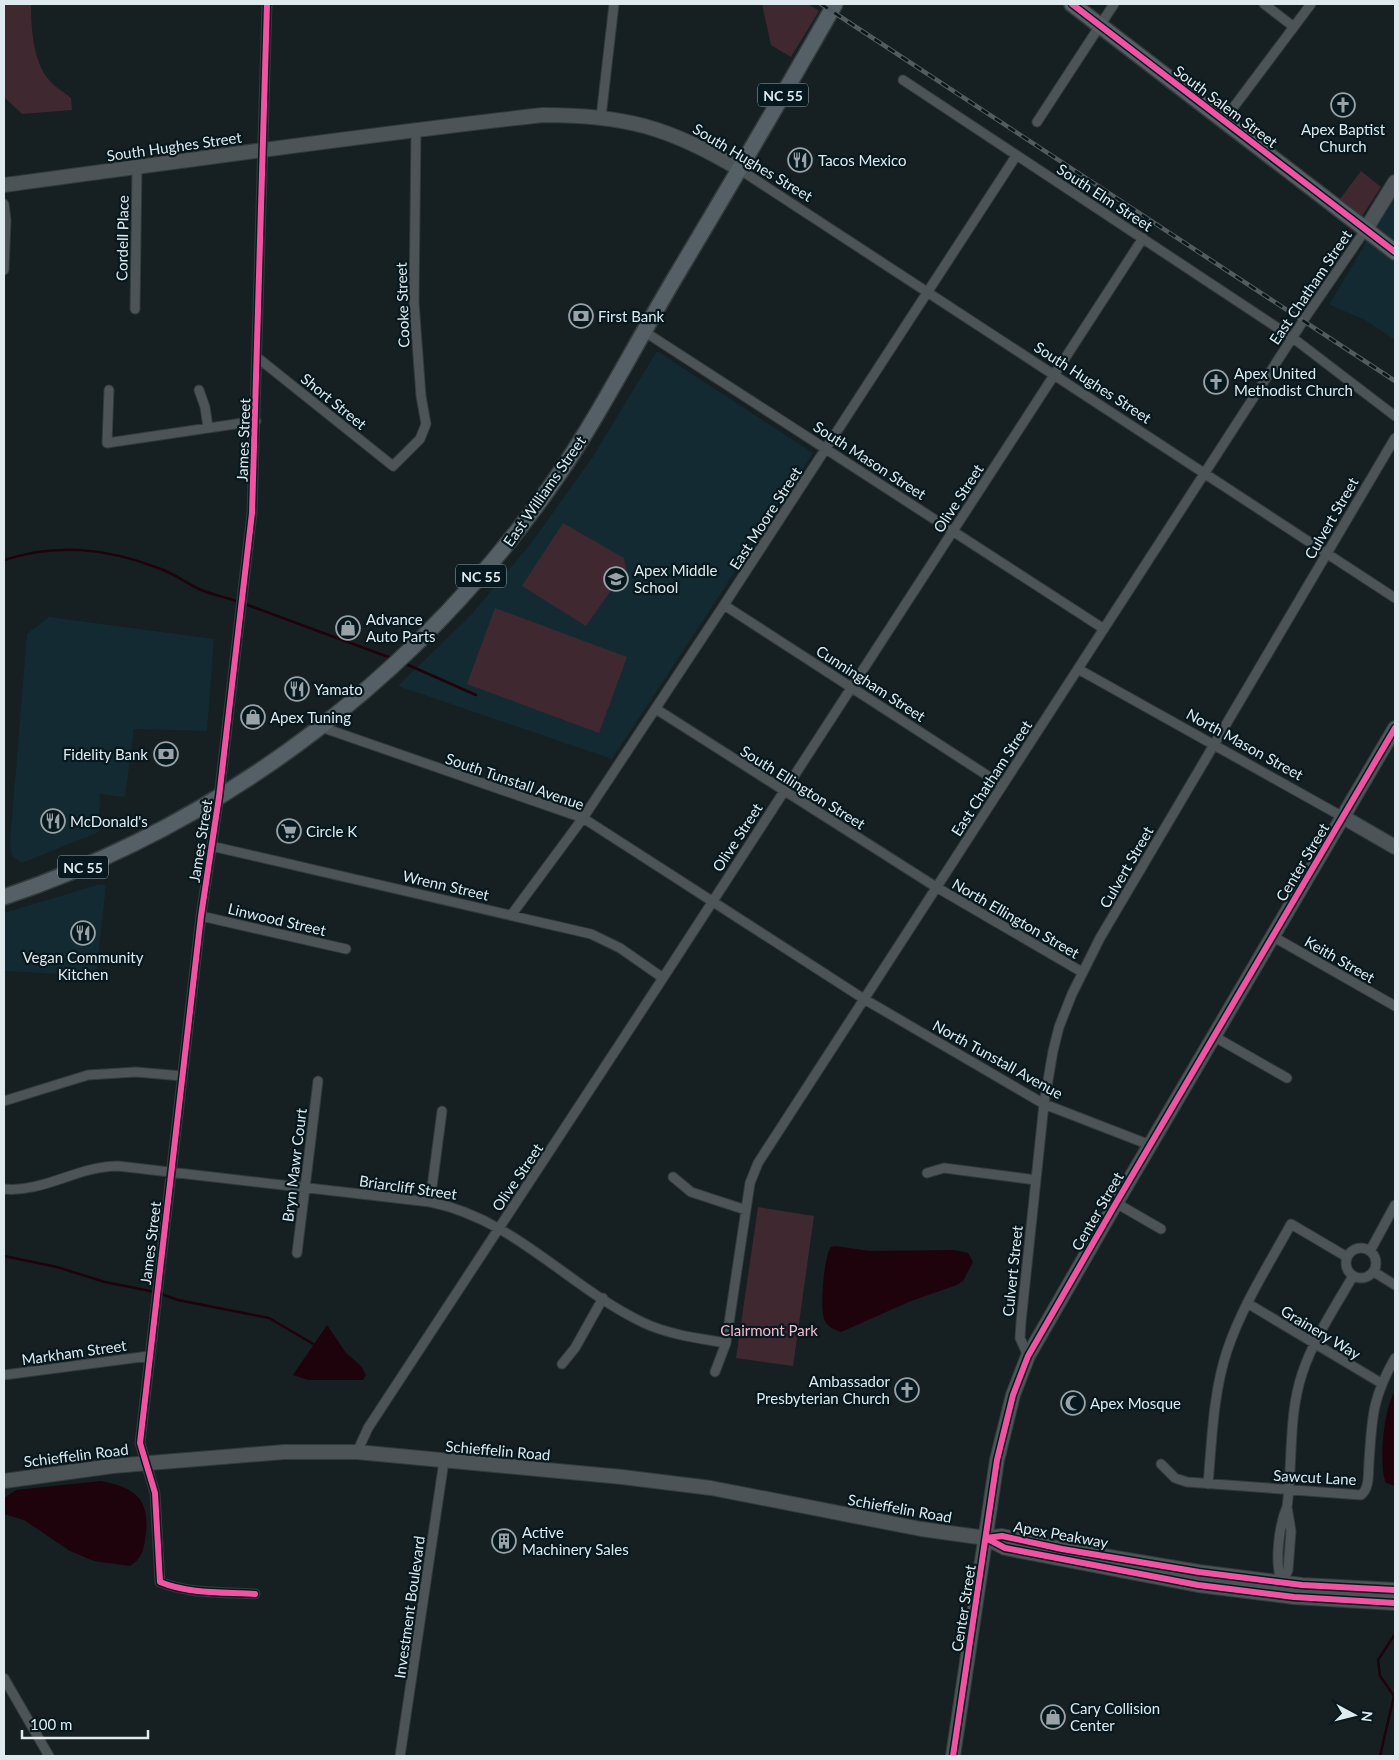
<svg xmlns="http://www.w3.org/2000/svg" width="1399" height="1760" viewBox="0 0 1399 1760" font-family="Lato,sans-serif">
  <style>
    .built { fill: #132a32 }
    .green { fill: #402830 }
    .water { fill: #1e030c }
    .lines { fill: none; stroke-linecap: round; stroke-linejoin: round }
    .stream { stroke: #1e030c; stroke-width: 2.5 }
    .street-casing { stroke: #333a3c; stroke-width: 11 }
    .secondary-casing { stroke: #333a3c; stroke-width: 16 }
    .primary-casing { stroke: #333a3c; stroke-width: 18 }
    .street { stroke: #4c5457; stroke-width: 9 }
    .secondary { stroke: #4c5457; stroke-width: 14 }
    .primary { stroke: #546065; stroke-width: 15 }
    .rail-casing { stroke: #545b5e; stroke-width: 4.5 }
    .rail { stroke: #07181e; stroke-width: 2.5; stroke-dasharray: 8; stroke-linecap: butt }
    .cycleway-casing { stroke: #07181e; stroke-width: 9 }
    .cycleway { stroke: #f153a3; stroke-width: 6 }
    .labels { text-anchor: middle; dominant-baseline: central; stroke-width: 4.5; stroke-linejoin: round; paint-order: stroke }
    .shield { fill: #07181e; stroke: #9eabb0; stroke-width: 1 }
    .shield-label { font-size: 14px; font-weight: bold; fill: #dfeaee }
    .street-label { font-size: 15px; fill: #dfeaee; stroke: #07181e }
    .poi-label { font-size: 15px; fill: #dfeaee; stroke: #07181e; text-anchor: start }
    .park-label { font-size: 15px; fill: #f8bbcc; stroke: #07181e }
  </style>
  <rect width="100%" height="100%" fill="#161f22"/>
  <!-- built -->
  <path class="built" d="M1392,199L1395,200V340L1365,320L1330,305V303Z
    M657,351L813,453L612,759L398,686L471,615L532,542L592,458Z
    M49,617L214,639L207,731L134,729L125,797L100,794L99,832L22,863L12,856L10,842L27,634Z
    M97,885H106L96,976L4,971V913Z"/>
  <!-- green -->
  <path class="green" d="M4,4H31C31,27 33,62 49,80C55,87 64,92 71,98L72,110L22,114L4,97Z
    M762,4H808L819,11L791,57L771,45Z
    M1361,171L1381,187L1362,216L1340,199Z
    M563,523L624,558L626,569L586,626L522,586Z
    M495,608L627,657L599,733L467,684Z
    M758,1207L814,1216L793,1366L736,1358Z"/>
  <!-- water -->
  <path class="water" d="M835,1246L870,1251L954,1250L968,1253L973,1262L963,1281L957,1285L911,1301L841,1332C835,1330 828,1327 825,1321C819,1312 824,1255 831,1247Z
    M327,1325L346,1353L361,1366L366,1375L363,1380H308L293,1375Z
    M1395,1392V1486L1386,1483C1378,1467 1384,1405 1395,1392Z
    M101,1481C139,1488 151,1502 145,1540C143,1552 141,1559 130,1566L94,1561L70,1551L24,1520L4,1514V1498L16,1490Z"/>
  <g class="lines">
    <!-- stream -->
    <path class="stream" d="M4,560C57,543 106,548 158,568C173,573 185,582 199,589C212,595 226,597 239,602
      M245,604L391,658
      M406,664L476,695
      M4,1256L57,1267L105,1282L155,1292
      M161,1294L178,1300L269,1318L315,1345
      M1380,1756L1394,1696L1380,1676L1378,1660L1395,1634"/>
    <!-- street casing -->
    <g class="street-casing">
      <path id="street" d="M1264,4L1294,27
        M903,80L1293,338L1395,416
        M601,117L614,4
        M1224,120L1311,4
        M1037,122L1114,4
        M739,169L1395,598
        M4,204L6,220L4,270
        M135,309L137,167
        M645,332L1104,629
        M258,358L393,466L420,439L426,424L421,396L414,302L416,130
        M109,390L107,443L256,421
        M199,390L205,407L208,427
        M724,605L1002,785
        M1078,669L1343,817
        M656,709L936,887L1082,972
        M321,727L583,818L864,999L1044,1104L1150,1145
        M211,846L591,934L620,948L663,978
        M512,914L583,818L724,605L1016,156
        M201,916L346,949
        M1272,936L1395,1006
        M1215,1037L1287,1078
        M4,1101L88,1075L136,1072L182,1076
        M927,1173L944,1168L1036,1180
        M673,1177L691,1192L746,1210
        M4,1189C43,1193 78,1166 118,1166L430,1202C515,1219 568,1287 644,1323C670,1335 698,1338 726,1343
        M430,1202L442,1111
        M1116,1203L1161,1229
        M1346 1263a15 15 0 1 1 30 0a15 15 0 1 1-30 0Z
        M1370,1251L1395,1205
        M297,1253L318,1081
        M1374,1272L1395,1285
        M1247,1303L1381,1383
        M1028,1356L1020,1338L1021,1322L1044,1104L1053,1051L1059,1027L1072,994L1100,938L1395,438
        M562,1364L575,1348L603,1298
        M715,1372L726,1343L750,1183L758,1163L1307,315L1366,229
        M4,1375L149,1356
        M357,1452L368,1428L663,978L1143,238
        M1161,1464L1175,1478L1187,1482L1361,1495C1370,1488 1368,1473 1369,1462C1372,1418 1372,1398 1395,1358
        M1208,1484C1212,1440 1213,1393 1227,1351C1242,1306 1268,1266 1291,1224L1347,1257
        M1282,1582C1274,1564 1279,1525 1287,1507C1293,1463 1288,1416 1302,1374C1313,1340 1335,1307 1353,1276
        M1281,1585L1288,1570L1291,1531L1287,1507
        M255,1594C223,1592 189,1594 160,1582L155,1493L140,1443L201,916L219,797L252,513L267,4
        M4,1678L49,1756
        M400,1756L444,1461"/>
    </g>
    <!-- secondary casing -->
    <g class="secondary-casing">
      <path id="secondary" d="M4,185C184,161 363,135 543,115C624,115 669,127 739,169
        M1366,229L1395,182
        M1343,817L1395,847
        M4,1481L113,1466L284,1452H357L622,1477L711,1488L921,1529L986,1538L1002,1536L1062,1549L1199,1572L1302,1585L1395,1590
        M986,1538L1005,1548L1198,1585L1294,1597L1395,1603
        M953,1756L997,1460L1013,1395L1028,1356L1116,1203L1395,728"/>
    </g>
    <!-- primary casing -->
    <g class="primary-casing">
      <path id="primary" d="M1072,4L1395,252
        M4,897C229,821 422,672 557,477C602,411 638,339 679,271C732,182 784,94 835,4"/>
    </g>
    <!-- street -->
    <use href="#street" class="street"/>
    <!-- secondary -->
    <use href="#secondary" class="secondary"/>
    <!-- primary -->
    <use href="#primary" class="primary"/>
    <!-- rail casing -->
    <g class="rail-casing">
      <path id="rail" d="M821,4L1395,381"/>
    </g>
    <!-- rail -->
    <use href="#rail" class="rail"/>
    <!-- cycleway casing -->
    <g class="cycleway-casing">
      <path id="cycleway" d="M1072,4L1395,252
        M986,1538L1005,1548L1198,1585L1294,1597L1395,1603
        M986,1538L1002,1536L1062,1549L1199,1572L1302,1585L1395,1590
        M255,1594C223,1592 189,1594 160,1582L155,1493L140,1443L201,916L219,797L252,513L267,4
        M953,1756L997,1460L1013,1395L1028,1356L1116,1203L1395,728"/>
    </g>
    <!-- cycleway -->
    <use href="#cycleway" class="cycleway"/>
  </g>
  <!-- icons -->
  <defs>
    <g id="church-ring" transform="scale(1.25)"><circle r="9.5" fill="#07181e" stroke="#99a3a7" stroke-width="1.5"/><path d="M-1.2-6h2.4v3.5h3.3v2.4h-3.3V6h-2.4V-.1h-3.3v-2.4h3.3Z" fill="#99a3a7"/></g>
    <g id="restaurant-ring" transform="scale(1.25)"><circle r="9.5" fill="#07181e" stroke="#99a3a7" stroke-width="1.5"/><path d="M-5-6h1v4h1v-4h1v4h1v-4h1v5L-1.5 .5V6h-2V.5L-5-1ZM5-6V6H3V1.5H1.5Q1.5-4 5-6Z" fill="#99a3a7"/></g>
    <g id="bank-ring" transform="scale(1.25)"><circle r="9.5" fill="#07181e" stroke="#99a3a7" stroke-width="1.5"/><path d="M-6-4H6V4H-6ZM0-2.3a2.3 2.3 0 1 0 0 4.6a2.3 2.3 0 1 0 0-4.6Z" fill="#99a3a7"/></g>
    <g id="school-ring" transform="scale(1.25)"><circle r="9.5" fill="#07181e" stroke="#99a3a7" stroke-width="1.5"/><path d="M0-5L7-2L0 1L-7-2ZM-4 1L0 2.5L4 1V4Q0 6-4 4Z" fill="#99a3a7"/></g>
    <g id="shop-ring" transform="scale(1.25)"><circle r="9.5" fill="#07181e" stroke="#99a3a7" stroke-width="1.5"/><path d="M-5-2.5h2.3a2.7 3.5 0 0 1 5.4 0H5L5.5 6h-11ZM-1.5-2.5h3a1.5 2.3 0 0 0-3 0Z" fill="#99a3a7"/></g>
    <g id="supermarket-ring" transform="scale(1.25)"><circle r="9.5" fill="#07181e" stroke="#99a3a7" stroke-width="1.5"/><path d="M-6-5.5h2.5l.6 2H6L4.5 2H-2.5L-4.4-4H-6ZM-1.5 3.2a1.3 1.3 0 1 0 .1 0ZM3 3.2a1.3 1.3 0 1 0 .1 0Z" fill="#99a3a7"/></g>
    <g id="mosque-ring" transform="scale(1.25)"><circle r="9.5" fill="#07181e" stroke="#99a3a7" stroke-width="1.5"/><path d="M3.5-4.9A6 6 0 1 0 3.5 4.9A5 5 0 1 1 3.5-4.9Z" fill="#99a3a7"/></g>
    <g id="building-ring" transform="scale(1.25)"><circle r="9.5" fill="#07181e" stroke="#99a3a7" stroke-width="1.5"/><path d="M-4-6H4V6H1V3H-1V6H-4ZM-2.5-4.3h1.7v1.8h-1.7ZM.8-4.3h1.7v1.8H.8ZM-2.5-1h1.7V.8h-1.7ZM.8-1h1.7V.8H.8Z" fill="#99a3a7"/></g>
  </defs>
  <g fill-rule="evenodd">
    <use href="#church-ring" x="1343" y="105"/>
    <use href="#restaurant-ring" x="800" y="160"/>
    <use href="#bank-ring" x="581" y="316"/>
    <use href="#church-ring" x="1216" y="382"/>
    <use href="#school-ring" x="616" y="579"/>
    <use href="#shop-ring" x="348" y="628"/>
    <use href="#restaurant-ring" x="297" y="689"/>
    <use href="#shop-ring" x="253" y="717"/>
    <use href="#bank-ring" x="166" y="754"/>
    <use href="#restaurant-ring" x="53" y="821"/>
    <use href="#supermarket-ring" x="289" y="831"/>
    <use href="#restaurant-ring" x="83" y="933"/>
    <use href="#church-ring" x="907" y="1390"/>
    <use href="#mosque-ring" x="1073" y="1403"/>
    <use href="#building-ring" x="504" y="1541"/>
    <use href="#shop-ring" x="1053" y="1717"/>
  </g>
  <g class="labels">
    <!-- shield labels -->
    <g class="shield">
      <rect x="758" y="83.5" width="50" height="23" rx="4"/>
      <rect x="456" y="564.5" width="50" height="23" rx="4"/>
      <rect x="58" y="855.5" width="50" height="23" rx="4"/>
    </g>
    <g class="shield-label">
      <text x="783" y="95">NC 55</text>
      <text x="481" y="576">NC 55</text>
      <text x="83" y="867">NC 55</text>
    </g>
    <!-- street labels -->
    <g class="street-label">
      <text transform="translate(1226 106) rotate(37)">South Salem Street</text>
      <text transform="translate(174 146) rotate(-8)">South Hughes Street</text>
      <text transform="translate(753 162) rotate(31)">South Hughes Street</text>
      <text transform="translate(1105 197) rotate(33)">South Elm Street</text>
      <text transform="translate(122 238) rotate(-89)">Cordell Place</text>
      <text transform="translate(1310 287) rotate(-56)">East Chatham Street</text>
      <text transform="translate(402 305) rotate(-92)">Cooke Street</text>
      <text transform="translate(1093 382) rotate(33)">South Hughes Street</text>
      <text transform="translate(334 401) rotate(39)">Short Street</text>
      <text transform="translate(243 440) rotate(-88)">James Street</text>
      <text transform="translate(870 460) rotate(33)">South Mason Street</text>
      <text transform="translate(544 491) rotate(-55)">East Williams Street</text>
      <text transform="translate(958 498) rotate(-57)">Olive Street</text>
      <text transform="translate(765 518) rotate(-57)">East Moore Street</text>
      <text transform="translate(1331 518) rotate(-60)">Culvert Street</text>
      <text transform="translate(871 683) rotate(33)">Cunningham Street</text>
      <text transform="translate(1245 744) rotate(29)">North Mason Street</text>
      <text transform="translate(991 778) rotate(-57)">East Chatham Street</text>
      <text transform="translate(515 781) rotate(19)">South Tunstall Avenue</text>
      <text transform="translate(803 787) rotate(32)">South Ellington Street</text>
      <text transform="translate(737 837) rotate(-57)">Olive Street</text>
      <text transform="translate(200 841) rotate(-81)">James Street</text>
      <text transform="translate(1302 862) rotate(-59)">Center Street</text>
      <text transform="translate(1126 867) rotate(-60)">Culvert Street</text>
      <text transform="translate(446 885) rotate(13)">Wrenn Street</text>
      <text transform="translate(1016 918) rotate(30)">North Ellington Street</text>
      <text transform="translate(277 919) rotate(13)">Linwood Street</text>
      <text transform="translate(1340 959) rotate(30)">Keith Street</text>
      <text transform="translate(998 1059) rotate(29)">North Tunstall Avenue</text>
      <text transform="translate(294 1165) rotate(-83)">Bryn Mawr Court</text>
      <text transform="translate(517 1177) rotate(-56)">Olive Street</text>
      <text transform="translate(408 1187) rotate(8)">Briarcliff Street</text>
      <text transform="translate(1097 1211) rotate(-60)">Center Street</text>
      <text transform="translate(150 1243) rotate(-83)">James Street</text>
      <text transform="translate(1012 1271) rotate(-84)">Culvert Street</text>
      <text transform="translate(1321 1332) rotate(31)">Grainery Way</text>
      <text transform="translate(74 1352) rotate(-8)">Markham Street</text>
      <text transform="translate(498 1450) rotate(5)">Schieffelin Road</text>
      <text transform="translate(76 1455) rotate(-7)">Schieffelin Road</text>
      <text transform="translate(1315 1477) rotate(3)">Sawcut Lane</text>
      <text transform="translate(900 1508) rotate(10)">Schieffelin Road</text>
      <text transform="translate(1061 1534) rotate(10)">Apex Peakway</text>
      <text transform="translate(409 1607) rotate(-82)">Investment Boulevard</text>
      <text transform="translate(963 1608) rotate(-81)">Center Street</text>
    </g>
    <!-- poi labels -->
    <g class="poi-label">
      <text x="1343" y="129" text-anchor="middle">Apex Baptist<tspan x="1343" dy="17">Church</tspan></text>
      <text x="818" y="160">Tacos Mexico</text>
      <text x="598" y="316">First Bank</text>
      <text x="1234" y="373">Apex United<tspan x="1234" dy="17">Methodist Church</tspan></text>
      <text x="634" y="570">Apex Middle<tspan x="634" dy="17">School</tspan></text>
      <text x="366" y="619">Advance<tspan x="366" dy="17">Auto Parts</tspan></text>
      <text x="314" y="689">Yamato</text>
      <text x="270" y="717">Apex Tuning</text>
      <text x="148" y="754" text-anchor="end">Fidelity Bank</text>
      <text x="70" y="821">McDonald's</text>
      <text x="306" y="831">Circle K</text>
      <text x="83" y="957" text-anchor="middle">Vegan Community<tspan x="83" dy="17">Kitchen</tspan></text>
      <text x="890" y="1381" text-anchor="end">Ambassador<tspan x="890" dy="17">Presbyterian Church</tspan></text>
      <text x="1090" y="1403">Apex Mosque</text>
      <text x="522" y="1532">Active<tspan x="522" dy="17">Machinery Sales</tspan></text>
      <text x="1070" y="1708">Cary Collision<tspan x="1070" dy="17">Center</tspan></text>
    </g>
    <!-- park labels -->
    <g class="park-label">
      <text x="769" y="1330">Clairmont Park</text>
    </g>
  </g>
  <!-- border -->
  <rect width="1399" height="1760" fill="none" stroke="#dfeaee" stroke-width="10"/>
  <!-- north arrow -->
  <g transform="translate(1354 1715) rotate(97)" stroke="#07181e" stroke-width="4" paint-order="stroke">
  <path d="M0-4L9 19L0 12L-9 19Z" fill="#dfeaee"/>
  <text y="-8" font-size="14" font-weight="bold" text-anchor="middle" fill="#dfeaee">N</text>
  </g>
  <!-- scale -->
  <path d="M22 1730v8h126v-8" fill="none" stroke="#dfeaee" stroke-width="2.5"/>
  <text x="30" y="1730" font-size="15" fill="#dfeaee" stroke="#07181e" stroke-width="4" paint-order="stroke">100 m</text>
</svg>
